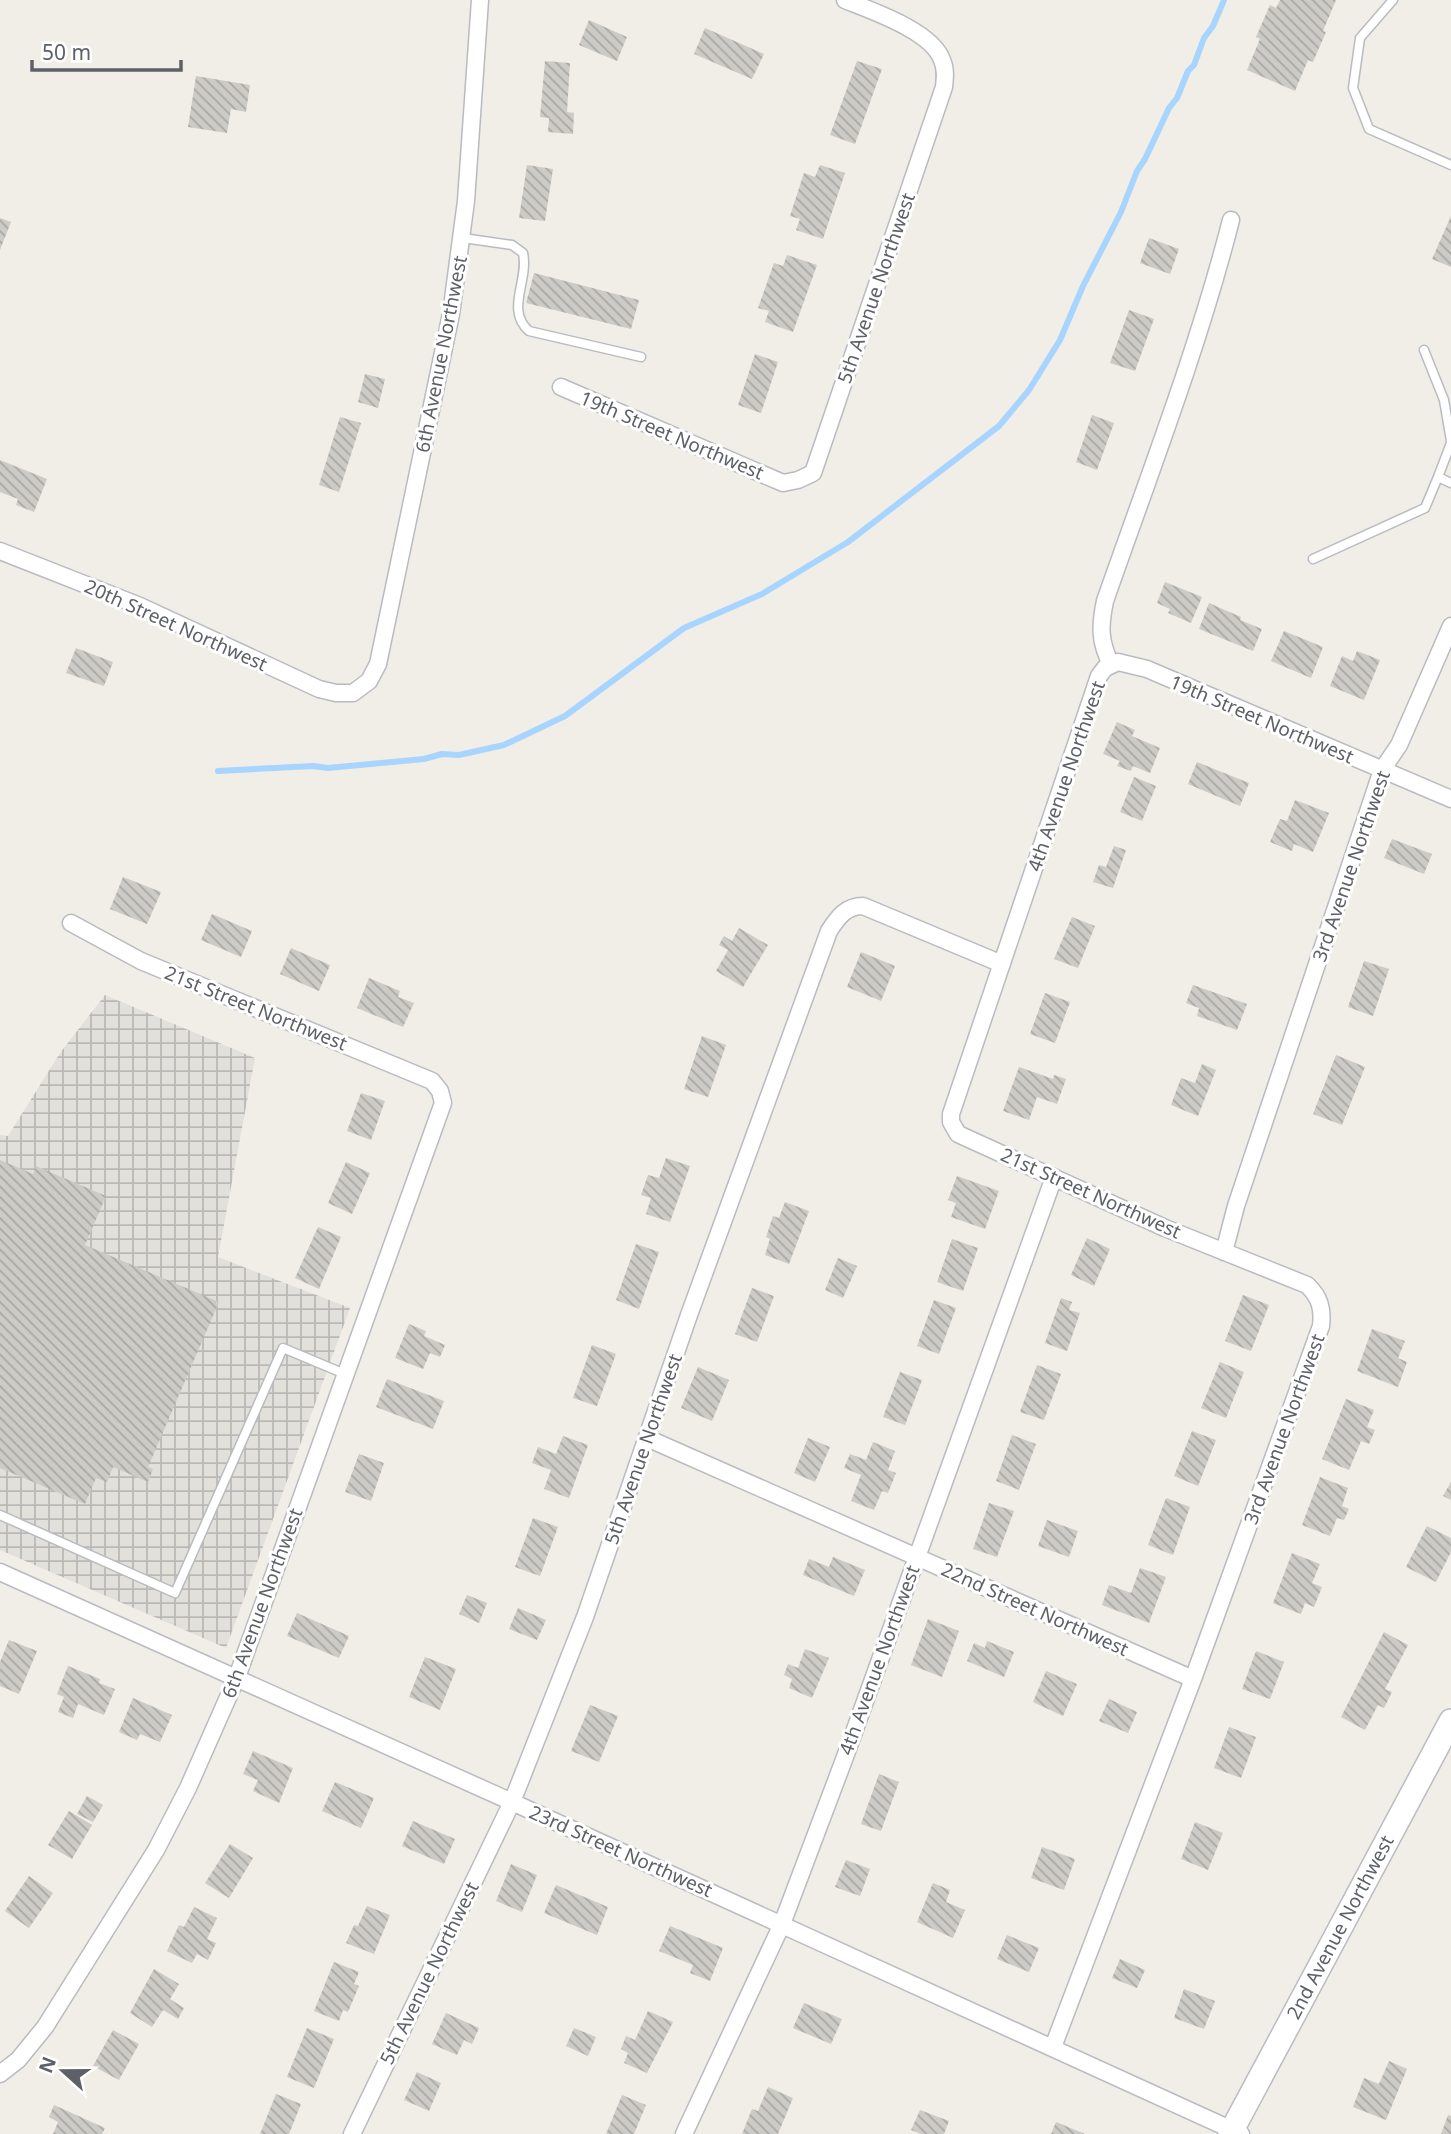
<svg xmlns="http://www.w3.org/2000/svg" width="1451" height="2134" viewBox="0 0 1451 2134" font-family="'Noto Sans',sans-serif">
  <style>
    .industrial { fill: url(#industrial-grid) }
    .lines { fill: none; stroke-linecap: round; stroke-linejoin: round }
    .stream { stroke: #a7d5ff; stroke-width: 6 }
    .building { fill: url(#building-back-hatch) }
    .lane-casing { stroke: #b8bbc0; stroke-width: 11 }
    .street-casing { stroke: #b8bbc0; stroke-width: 19 }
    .secondary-casing { stroke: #b9bcc2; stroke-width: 26 }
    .lane { stroke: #fff; stroke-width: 8 }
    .street { stroke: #fff; stroke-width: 16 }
    .secondary { stroke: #fff; stroke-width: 23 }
    .labels { text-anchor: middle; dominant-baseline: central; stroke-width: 6; stroke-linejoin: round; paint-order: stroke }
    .street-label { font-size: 19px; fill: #5d6167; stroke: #fff }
  </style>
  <defs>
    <pattern id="industrial-grid" width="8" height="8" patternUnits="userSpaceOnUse" patternTransform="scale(1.75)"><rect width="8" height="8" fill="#e1e0da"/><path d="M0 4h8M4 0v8" fill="none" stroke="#bab9b5"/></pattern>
    <pattern id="building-back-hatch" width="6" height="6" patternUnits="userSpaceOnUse" patternTransform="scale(1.75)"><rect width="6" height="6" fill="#cdcbc5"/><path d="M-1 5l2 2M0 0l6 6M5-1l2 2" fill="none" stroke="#aaa8a4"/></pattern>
  </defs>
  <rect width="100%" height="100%" fill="#f0eee6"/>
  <!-- industrial -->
  <path class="industrial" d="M105,995L255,1058L218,1257L350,1308L226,1648L0,1550V1135L8,1136L60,1053Z"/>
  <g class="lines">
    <!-- stream -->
    <path class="stream" d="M218,771L313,766L328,768L424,759L442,754L459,755L504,745L565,716L684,628L762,594L848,542L999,426L1029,390L1060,340L1083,286L1121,212L1137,171L1145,159L1169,108L1177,98L1188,71L1194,65L1204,38L1213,26L1224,0"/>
  </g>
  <!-- building -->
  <path class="building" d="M1280,0H1336L1323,31L1326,32L1313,62L1308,60L1295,91L1247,70L1260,39L1256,37L1270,5L1276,8Z
    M589,20L627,37L617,61L579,45Z
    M705,28L764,54L752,79L694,54Z
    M545,61L570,63L567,112L574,113L573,134L548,132L549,118L540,117Z
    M857,61L882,69L855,144L830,135Z
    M196,76L250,85L246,112L231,109L227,133L188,127Z
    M527,165L553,169L545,221L519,218Z
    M820,165L845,173L823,239L796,230L800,219L790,216L804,173L815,177Z
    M1451,216V267L1432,259Z
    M0,218L11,222L0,250Z
    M1149,238L1179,249L1170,274L1140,263Z
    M787,255L817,265L793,332L765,322L769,311L758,308L774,263L783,266Z
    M534,273L639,300L631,329L526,303Z
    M1129,310L1154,319L1135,371L1110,363Z
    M755,354L778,362L761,413L738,405Z
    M365,374L385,379L378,408L358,402Z
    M1092,415L1114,423L1097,470L1076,462Z
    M340,417L361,423L339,492L319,485Z
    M0,460L47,479L34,512L16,505L18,499L0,492Z
    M1165,582L1202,597L1191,623L1168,613L1170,609L1157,603Z
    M1209,603L1241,617L1240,620L1262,629L1253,651L1199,629Z
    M1284,631L1323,647L1311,678L1271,661Z
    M76,648L113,662L104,686L66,673Z
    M1357,651L1380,660L1364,700L1330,686L1342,656L1353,661Z
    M1117,722L1135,730L1132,736L1160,748L1150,773L1133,766L1131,771L1117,766L1120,761L1103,754Z
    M1197,762L1249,783L1240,806L1188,784Z
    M1134,777L1156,786L1142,821L1120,812Z
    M1295,800L1329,813L1313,852L1294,844L1292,851L1270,842L1280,819L1287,821Z
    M1392,839L1432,854L1424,874L1384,858Z
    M1114,846L1126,850L1113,888L1093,882L1099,865L1106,867Z
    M123,877L161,892L147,924L110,909Z
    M212,914L252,931L241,957L201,940Z
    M1072,917L1095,926L1078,968L1054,959Z
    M739,928L768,945L743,987L716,971L728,950L719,945L724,936L732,941Z
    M291,948L330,965L319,991L280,974Z
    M861,952L895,966L881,1001L847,987Z
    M1364,961L1389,969L1373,1016L1348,1007Z
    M369,978L400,991L398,997L414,1003L403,1027L357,1008Z
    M1193,985L1247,1004L1237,1030L1197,1016L1199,1008L1186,1003Z
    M1045,993L1070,1002L1055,1043L1030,1034Z
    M702,1036L726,1045L708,1097L684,1089Z
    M1336,1055L1365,1067L1342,1125L1313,1114Z
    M1202,1064L1216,1070L1198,1116L1171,1105L1181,1078L1195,1083Z
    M1019,1067L1053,1079L1054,1075L1066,1079L1057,1104L1037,1097L1029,1120L1003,1111Z
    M361,1093L385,1101L371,1140L347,1131Z
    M666,1158L690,1166L670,1222L646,1214L651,1198L641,1195L648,1175L659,1178Z
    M0,1160L33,1174L36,1166L106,1196L85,1245L219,1302L148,1467L153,1469L148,1482L113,1467L107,1482L96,1478L85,1504L0,1468Z
    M346,1162L370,1173L352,1214L328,1203Z
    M957,1176L999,1191L985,1229L951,1217L956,1203L948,1200Z
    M785,1202L809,1211L789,1264L765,1255L770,1239L766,1237L773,1216L779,1218Z
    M318,1227L341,1237L319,1289L295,1278Z
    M1087,1238L1110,1249L1094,1286L1071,1275Z
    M952,1239L978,1248L963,1291L937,1282Z
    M636,1244L659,1252L639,1309L616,1300Z
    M838,1258L857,1266L843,1298L825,1290Z
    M752,1288L774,1296L757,1342L735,1334Z
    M1243,1295L1269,1305L1251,1351L1225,1341Z
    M1061,1298L1072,1302L1069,1310L1080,1313L1067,1351L1045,1343Z
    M934,1300L956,1308L939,1354L917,1346Z
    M409,1324L426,1331L424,1336L445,1345L440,1357L430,1353L423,1369L395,1358Z
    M1372,1329L1405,1341L1398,1358L1407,1362L1398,1387L1357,1371Z
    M592,1345L616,1354L597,1406L573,1398Z
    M1220,1362L1244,1372L1226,1418L1201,1408Z
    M1037,1365L1061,1374L1044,1420L1020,1412Z
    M698,1367L729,1380L712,1421L681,1408Z
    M900,1372L922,1380L905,1425L883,1417Z
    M387,1379L444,1401L433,1429L376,1407Z
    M1346,1399L1374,1410L1367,1427L1375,1430L1369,1444L1361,1441L1349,1470L1322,1459Z
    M1192,1431L1216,1440L1198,1486L1174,1476Z
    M1012,1435L1036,1444L1019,1490L996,1481Z
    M563,1436L588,1445L569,1498L544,1489L551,1470L532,1463L538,1447L556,1454Z
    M808,1438L830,1447L815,1482L794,1473Z
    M873,1442L895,1451L888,1470L896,1473L888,1493L882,1491L874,1510L851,1501L861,1475L844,1468L850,1454L866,1460Z
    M359,1454L384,1463L371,1501L345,1492Z
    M1320,1477L1348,1488L1342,1506L1349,1509L1344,1520L1337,1518L1330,1536L1302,1525Z
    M1451,1482V1500L1443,1496Z
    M1166,1498L1190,1507L1173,1555L1148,1545Z
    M989,1503L1014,1511L997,1557L973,1549Z
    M533,1518L558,1527L540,1576L515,1567Z
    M1047,1520L1078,1531L1069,1557L1038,1546Z
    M1427,1526L1451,1538V1552L1436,1582L1406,1567Z
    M1292,1553L1320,1564L1312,1583L1322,1587L1314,1607L1305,1603L1301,1614L1273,1603Z
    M833,1557L865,1570L854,1596L803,1575L809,1559L829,1567Z
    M1140,1568L1166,1577L1149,1623L1102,1605L1109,1585L1131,1593Z
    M467,1595L487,1603L479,1623L459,1614Z
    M518,1608L546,1620L537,1640L509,1629Z
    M297,1613L349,1636L339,1658L287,1636Z
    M928,1619L959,1631L942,1677L911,1665Z
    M1384,1632L1408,1645L1385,1689L1392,1692L1384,1708L1378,1705L1365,1730L1341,1717Z
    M9,1640L37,1651L19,1694L0,1686V1662Z
    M987,1641L1014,1652L1004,1677L967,1661L974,1643L985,1648Z
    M805,1649L829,1658L812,1698L789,1688L792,1679L784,1675L788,1664L798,1668Z
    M1256,1651L1284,1662L1270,1699L1242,1689Z
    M425,1657L456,1669L440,1710L409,1697Z
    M68,1666L100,1679L99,1683L115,1689L104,1715L78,1704L73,1718L58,1712L64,1697L57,1694Z
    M1046,1671L1077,1684L1063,1716L1033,1702Z
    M133,1698L172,1715L160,1742L140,1734L137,1740L119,1732Z
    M1109,1699L1137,1712L1128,1733L1099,1721Z
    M590,1705L618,1716L599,1762L571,1751Z
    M1229,1727L1256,1737L1241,1778L1214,1768Z
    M253,1751L293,1768L279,1803L253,1791L258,1780L243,1774Z
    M879,1774L899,1782L881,1831L861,1824Z
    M335,1782L374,1798L361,1828L322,1811Z
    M87,1796L103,1805L93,1822L77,1814Z
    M69,1811L92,1825L72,1859L48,1845Z
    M413,1821L455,1839L444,1864L402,1846Z
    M1195,1822L1223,1833L1208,1870L1181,1859Z
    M230,1844L253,1858L229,1898L205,1883Z
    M1042,1847L1075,1859L1064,1890L1031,1878Z
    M846,1860L870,1869L860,1896L835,1887Z
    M511,1864L537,1875L522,1912L496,1901Z
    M29,1876L53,1893L29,1928L5,1911Z
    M933,1883L950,1890L946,1902L965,1910L953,1938L917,1922Z
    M556,1885L608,1907L597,1935L544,1913Z
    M367,1906L390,1915L374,1954L346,1943L354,1925L358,1926Z
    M194,1907L217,1918L207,1939L216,1943L208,1960L197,1954L192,1963L167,1951L179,1925L184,1927Z
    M670,1926L723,1948L710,1981L690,1973L693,1965L659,1951Z
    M1007,1935L1039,1948L1029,1972L997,1959Z
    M1120,1959L1145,1970L1137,1988L1112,1978Z
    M334,1962L359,1972L354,1984L359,1986L348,2012L343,2010L339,2021L314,2011Z
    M154,1969L179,1984L170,1999L184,2008L178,2019L163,2010L152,2027L130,2013Z
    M1184,1989L1215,2001L1204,2029L1174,2018Z
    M804,2003L842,2019L831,2044L793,2028Z
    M648,2011L673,2022L647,2073L624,2063L628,2053L621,2049L626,2036L635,2040Z
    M446,2013L479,2028L472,2044L464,2040L457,2055L432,2044Z
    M307,2028L334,2039L314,2088L287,2077Z
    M574,2028L596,2037L588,2056L566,2046Z
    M113,2030L139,2044L119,2080L93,2066Z
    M1389,2061L1407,2069L1386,2120L1353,2107L1364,2078L1379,2084Z
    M417,2072L441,2083L429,2111L404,2100Z
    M768,2087L793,2098L778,2134H742L752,2109L758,2111Z
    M276,2094L301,2104L289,2134H260Z
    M622,2095L646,2105L634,2134H606Z
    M54,2105L105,2128L102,2134H53L58,2122L49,2117Z
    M920,2110L949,2121L944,2134H921L911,2130Z
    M1448,2115L1451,2116V2134H1441Z
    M1056,2122L1085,2134H1051Z"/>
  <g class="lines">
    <!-- lane casing -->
    <g class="lane-casing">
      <path id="lane" d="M1393,0L1360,38L1353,88L1369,129L1451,165
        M463,238L512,245L523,253C529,281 505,310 529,331L641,357
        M1424,350L1444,400L1451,441
        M1451,443L1438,477L1451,483
        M1313,559L1425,508L1438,477
        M0,1515L175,1593L283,1348L345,1374"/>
    </g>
    <!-- street casing -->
    <g class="street-casing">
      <path id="street" d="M561,387L783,483L798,480L813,473L944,87C945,78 946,69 942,60C932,31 872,11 845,0
        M0,551L140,606L319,689L336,693H353L369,681L378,664L451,314L466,201L480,0
        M1111,664C1099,641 1100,625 1105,601C1149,475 1198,349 1231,220
        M1224,1252L1236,1206L1382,770L1399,745L1451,626
        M647,1438L1193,1679
        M0,1572L512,1802L1241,2134
        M1053,2047L1193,1679L1321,1326C1323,1309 1320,1297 1307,1285L1165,1228L958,1134L951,1122V1114L1099,676L1105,668L1118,662L1147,669L1451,799
        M0,2074L18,2060L45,2027L156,1850L188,1788L237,1677L443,1103L440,1091L432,1081L141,961L71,923
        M352,2134L512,1802L585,1617L689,1315L829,931C838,917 846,906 863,906L1002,964
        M684,2134L782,1924L845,1757L1054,1177"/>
    </g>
    <!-- secondary casing -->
    <g class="secondary-casing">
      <path id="secondary" d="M1230,2134L1451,1721"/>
    </g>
    <!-- lane -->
    <use href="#lane" class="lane"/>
    <!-- street -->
    <use href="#street" class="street"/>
    <!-- secondary -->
    <use href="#secondary" class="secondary"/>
  </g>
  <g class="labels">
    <!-- street labels -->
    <g class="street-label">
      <text transform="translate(876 288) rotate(-71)">5th Avenue Northwest</text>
      <text transform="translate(441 354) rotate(-79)">6th Avenue Northwest</text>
      <text transform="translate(672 435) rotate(23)">19th Street Northwest</text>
      <text transform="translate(176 625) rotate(24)">20th Street Northwest</text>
      <text transform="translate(1262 719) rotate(23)">19th Street Northwest</text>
      <text transform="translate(1066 776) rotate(-71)">4th Avenue Northwest</text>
      <text transform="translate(1351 866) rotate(-71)">3rd Avenue Northwest</text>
      <text transform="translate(256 1008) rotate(22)">21st Street Northwest</text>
      <text transform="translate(1091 1193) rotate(24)">21st Street Northwest</text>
      <text transform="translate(1284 1429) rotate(-70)">3rd Avenue Northwest</text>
      <text transform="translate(643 1449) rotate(-71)">5th Avenue Northwest</text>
      <text transform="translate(262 1603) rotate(-70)">6th Avenue Northwest</text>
      <text transform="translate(1035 1609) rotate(24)">22nd Street Northwest</text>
      <text transform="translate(879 1660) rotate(-70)">4th Avenue Northwest</text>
      <text transform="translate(621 1851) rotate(24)">23rd Street Northwest</text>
      <text transform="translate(1340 1927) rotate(-62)">2nd Avenue Northwest</text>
      <text transform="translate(429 1973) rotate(-64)">5th Avenue Northwest</text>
    </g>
  </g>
  <!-- north arrow -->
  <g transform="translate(63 2071) rotate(291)" stroke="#ffffff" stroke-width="5" paint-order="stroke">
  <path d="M0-5L12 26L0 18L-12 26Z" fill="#5d6167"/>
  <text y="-10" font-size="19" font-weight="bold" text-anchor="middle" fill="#5d6167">N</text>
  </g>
  <!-- scale -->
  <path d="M32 60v10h149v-10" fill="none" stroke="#5d6167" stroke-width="3.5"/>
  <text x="42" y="60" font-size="21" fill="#5d6167" stroke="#ffffff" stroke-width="5" paint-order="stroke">50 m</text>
</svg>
